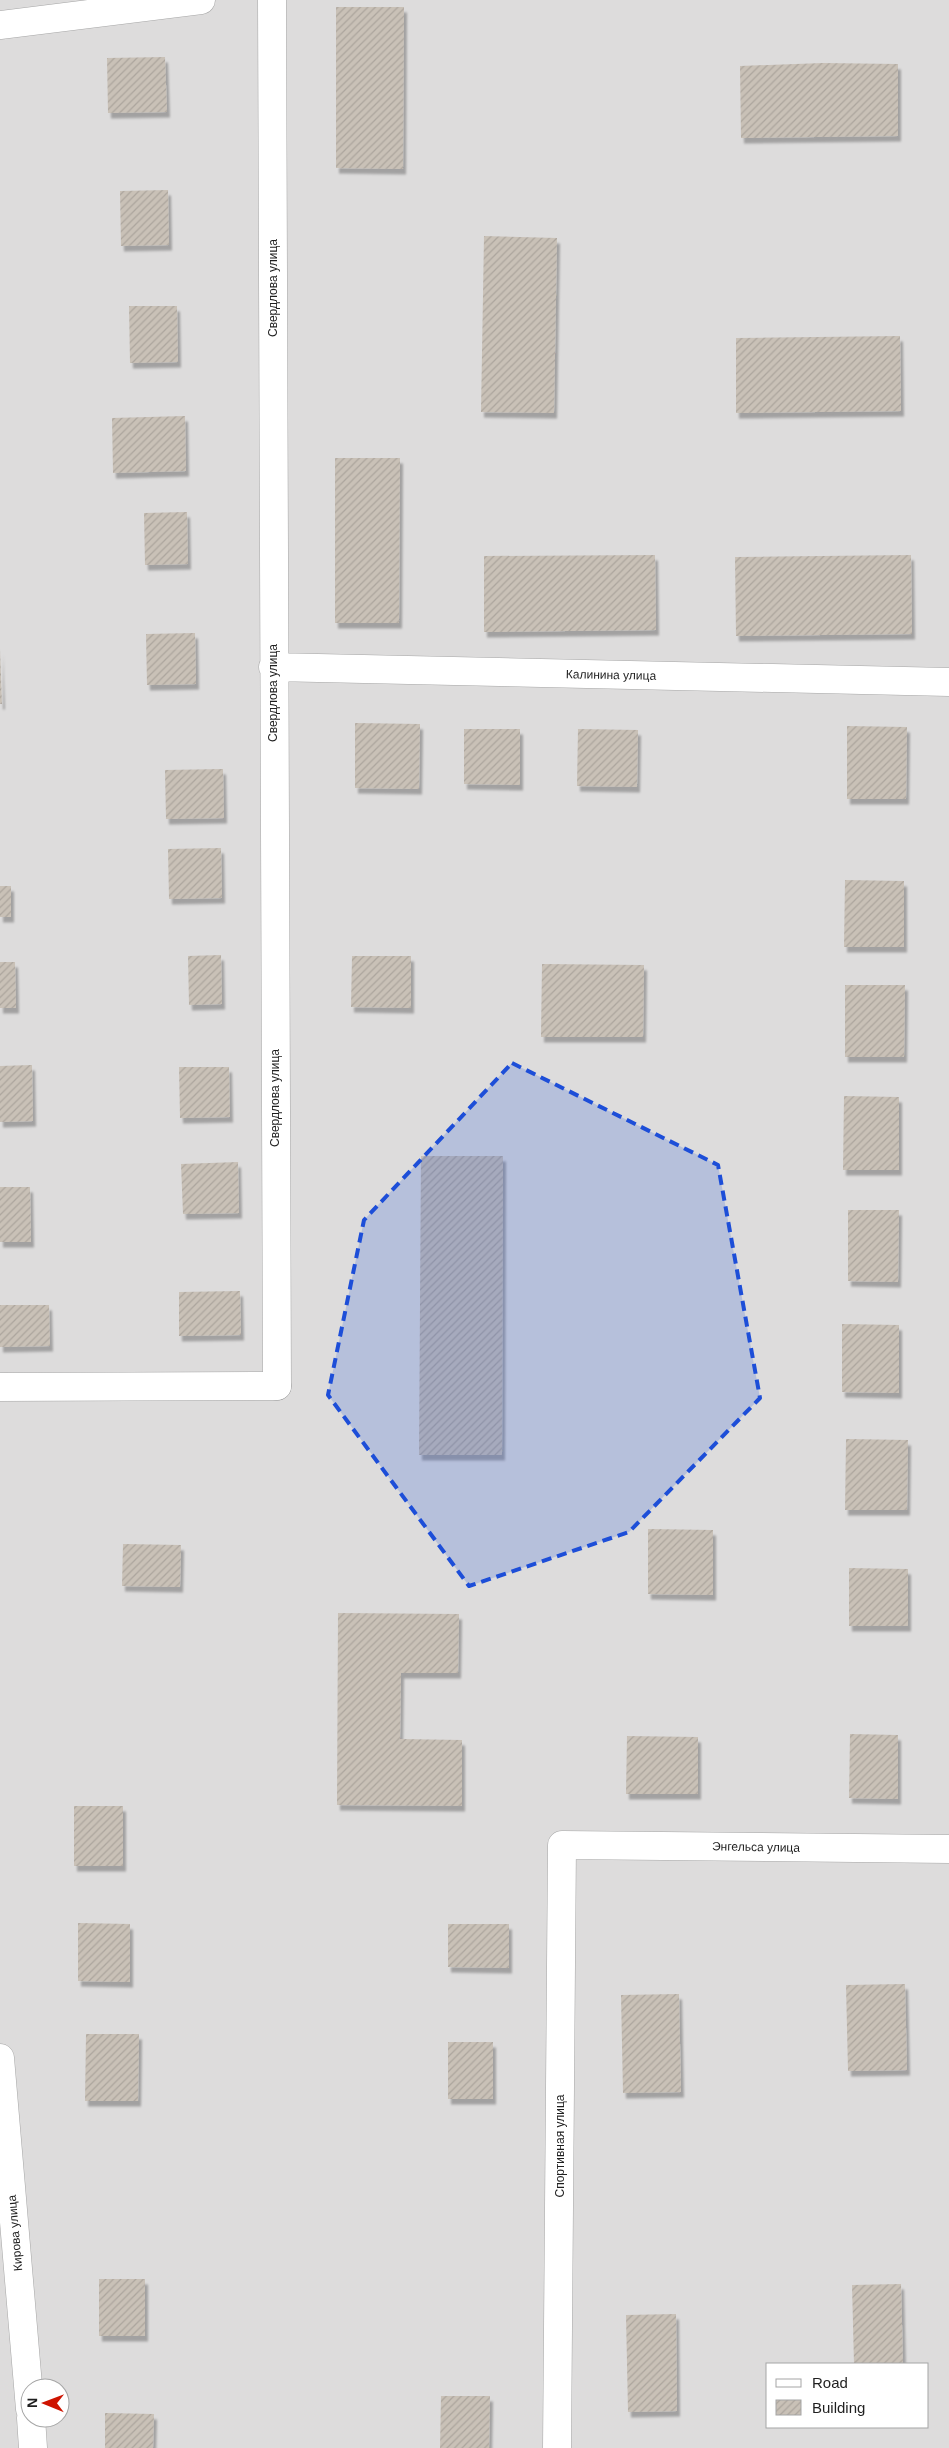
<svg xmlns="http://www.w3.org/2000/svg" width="949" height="2448" viewBox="0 0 949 2448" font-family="Helvetica,sans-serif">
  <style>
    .residential { fill: #dddcdc; fill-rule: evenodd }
    .building { fill: url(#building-hatch); filter: url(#shadow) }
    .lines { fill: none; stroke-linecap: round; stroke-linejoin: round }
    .minor-casing { stroke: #a6a6a6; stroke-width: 29 }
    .tertiary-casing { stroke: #a6a6a6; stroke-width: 29 }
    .minor { stroke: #fff; stroke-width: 28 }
    .tertiary { stroke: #fff; stroke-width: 28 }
    .marked { fill: #1d4ed8; fill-opacity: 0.2; stroke: #1d4ed8; stroke-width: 4; stroke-dasharray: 10 6; stroke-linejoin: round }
    .labels { text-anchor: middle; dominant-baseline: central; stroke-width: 4; stroke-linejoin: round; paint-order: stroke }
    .street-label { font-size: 12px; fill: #1f1f1f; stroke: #fff }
  </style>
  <defs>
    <pattern id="building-hatch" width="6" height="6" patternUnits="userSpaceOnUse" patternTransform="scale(1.25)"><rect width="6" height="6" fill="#c9c1b7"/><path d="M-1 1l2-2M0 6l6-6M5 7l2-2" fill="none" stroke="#aca59d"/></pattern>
    <filter id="shadow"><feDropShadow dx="3" dy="5.5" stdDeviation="1" flood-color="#0004"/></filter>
  </defs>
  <rect width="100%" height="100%" fill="#f1eee5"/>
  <!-- residential -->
  <path class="residential" d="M0,0H949V2448H0ZM768,2364H928V2427H768ZM30,2388H60V2418H30Z"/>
  <!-- building -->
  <path class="building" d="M336,7H404L403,169L336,168Z
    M165,57L167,112L108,113L107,58Z
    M823,63L898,64V136L741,138L740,66Z
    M168,190L169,245L121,246L120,191Z
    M484,236L557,238L554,413L481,412Z
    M129,306H177L178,362L130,363Z
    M900,336L901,411L736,413V338Z
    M185,416L186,471L113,473L112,418Z
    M335,458H400L399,623H335Z
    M187,512L188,564L145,565L144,513Z
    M655,555L656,630L484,632V556Z
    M911,555L912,634L736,636L735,557Z
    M195,633L196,684L147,685L146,634Z
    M0,649L2,704H0Z
    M355,723L420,724L419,789L355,788Z
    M847,726L907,727L906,799H847Z
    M464,729H520V785L464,784Z
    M578,729L638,730L637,787L577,786Z
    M223,769L224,818L166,819L165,770Z
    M221,848L222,898L169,899L168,849Z
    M845,880L904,881V947H844Z
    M0,886H11V917H0Z
    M221,955L222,1004L189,1005L188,956Z
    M352,956H411V1008L351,1007Z
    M0,962H15L16,1008H0Z
    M542,964L644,965L643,1037H541Z
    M845,985H905L904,1057H845Z
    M32,1065L33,1121L0,1122V1066Z
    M179,1067H229L230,1117L180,1118Z
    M844,1096L899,1097V1170H843Z
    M421,1156H503L502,1455H419Z
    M238,1162L239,1213L183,1214L181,1164Z
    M0,1187H30L31,1242H0Z
    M848,1210H899L898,1282L848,1281Z
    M240,1291L241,1335L179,1336V1292Z
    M0,1305H49L50,1346L0,1347Z
    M842,1324L899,1325V1393L842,1392Z
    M846,1439L908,1440L907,1510H845Z
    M648,1529L713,1530V1595L648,1594Z
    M123,1544L181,1545L180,1587L122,1586Z
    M849,1568L908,1569V1626H849Z
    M338,1613L459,1614L458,1673H401L400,1739L462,1740V1806L337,1805Z
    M850,1734L898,1735V1799L849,1798Z
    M627,1736L698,1737V1794H626Z
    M74,1806H123V1866H74Z
    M78,1923L130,1924V1982L78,1981Z
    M448,1924H509V1968L448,1967Z
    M905,1984L907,2070L848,2071L846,1985Z
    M679,1994L681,2092L623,2093L621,1995Z
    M86,2034H139L138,2101H85Z
    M448,2042H493V2099H448Z
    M99,2279H145V2336H99Z
    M901,2284L903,2364H854L852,2285Z
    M676,2314L677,2411L628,2412L626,2315Z
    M441,2396H490L489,2448H440Z
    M105,2413L154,2414L153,2448H105Z"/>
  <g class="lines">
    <!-- minor casing -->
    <g class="minor-casing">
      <path id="minor" d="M0,25L201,0
        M0,1387L277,1386
        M0,2058L30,2409
        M31,2418L33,2448
        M557,2448L562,1845L949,1849"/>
    </g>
    <!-- tertiary casing -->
    <g class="tertiary-casing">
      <path id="tertiary" d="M272,0L277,1386
        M273,667L949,682"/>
    </g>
    <!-- minor -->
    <use href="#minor" class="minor"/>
    <!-- tertiary -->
    <use href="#tertiary" class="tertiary"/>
  </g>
  <!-- marked area -->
  <path class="marked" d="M512,1063L718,1165L760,1398L629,1532L469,1586L328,1395L364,1220Z"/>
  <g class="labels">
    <!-- street labels -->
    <g class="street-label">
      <text transform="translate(273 288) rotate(-90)">Свердлова улица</text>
      <text transform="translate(611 675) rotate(1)">Калинина улица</text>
      <text transform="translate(273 693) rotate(-90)">Свердлова улица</text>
      <text transform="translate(275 1098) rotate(-90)">Свердлова улица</text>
      <text transform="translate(756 1847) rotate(1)">Энгельса улица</text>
      <text transform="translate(560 2146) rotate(-90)">Спортивная улица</text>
      <text transform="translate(15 2233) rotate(-95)">Кирова улица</text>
    </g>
  </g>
  <!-- legend -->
  <rect x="766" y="2363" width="162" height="65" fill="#ffffff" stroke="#a5a5a5"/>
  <rect x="776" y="2379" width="25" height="8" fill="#ffffff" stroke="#a5a5a5"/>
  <text x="812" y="2388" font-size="15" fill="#1f1f1f">Road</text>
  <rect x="776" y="2400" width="25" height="15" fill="url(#building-hatch)" stroke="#a5a5a5"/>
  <text x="812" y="2413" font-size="15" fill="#1f1f1f">Building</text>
  <!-- north arrow -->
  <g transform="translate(45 2403) rotate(271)"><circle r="24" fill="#ffffff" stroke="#a5a5a5"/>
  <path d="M0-4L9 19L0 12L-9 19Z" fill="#ce1300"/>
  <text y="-8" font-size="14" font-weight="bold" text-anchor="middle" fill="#1f1f1f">N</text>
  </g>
</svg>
